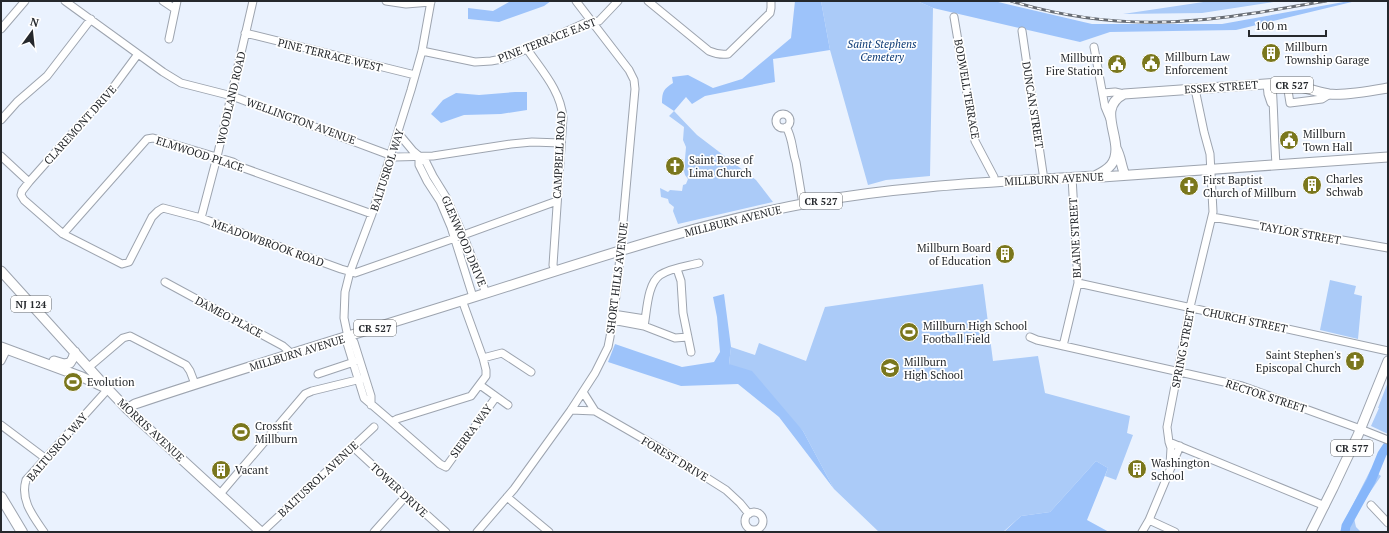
<svg xmlns="http://www.w3.org/2000/svg" width="1389" height="533" viewBox="0 0 1389 533" font-family="'PT Serif',serif">
  <style>
    .green { fill: #abcbf8 }
    .forest { fill: #9dc3fa }
    .lines { fill: none; stroke-linecap: round; stroke-linejoin: round }
    .river { stroke: #86b6fa; stroke-width: 9 }
    .minor-casing { stroke: #9da4af; stroke-width: 9 }
    .major-casing { stroke: #9da4af; stroke-width: 11 }
    .highway-casing { stroke: #9da4af; stroke-width: 12 }
    .minor { stroke: #fff; stroke-width: 7 }
    .major { stroke: #fff; stroke-width: 9 }
    .highway { stroke: #fff; stroke-width: 10 }
    .rail-casing { stroke: #686d74; stroke-width: 3 }
    .rail { stroke: #fff; stroke-width: 1.5; stroke-dasharray: 4.5; stroke-linecap: butt }
    .labels { text-anchor: middle; dominant-baseline: central; stroke-width: 3.5; stroke-linejoin: round; paint-order: stroke }
    .shield { fill: #fff; stroke: #66686b; stroke-width: 1 }
    .shield-label { font-size: 10px; font-weight: bold; fill: #25282c }
    .street-label { font-size: 11px; fill: #25282c; stroke: #fff }
    .park-label { font-size: 11px; font-style: italic; fill: #0b3974; stroke: #fff }
    .poi-label { font-size: 11px; fill: #25282c; stroke: #fff; text-anchor: start }
  </style>
  <rect width="100%" height="100%" fill="#eaf2fe"/>
  <!-- green -->
  <path class="green" d="M821,1H917L933,8L930,176L886,180L868,185L830,50Z
    M1210,1H1280L1202,13L1123,14Z
    M674,111L697,135L756,180L773,202L678,224L673,211L674,207L669,203L668,199L661,197L660,188L668,192L670,190L682,191L683,185L686,184L688,179L685,175L684,171L686,147L683,140L684,127L669,116Z
    M1330,280L1356,286L1354,294L1362,296L1358,339L1320,330Z
    M983,284L993,361L1038,356L1045,393L1130,416L1127,433L1133,435L1116,480L1105,476L1108,468L1096,461L1050,512L1021,516L1003,532H879L834,489L803,431L729,364L731,347L755,355L759,343L806,361L825,307Z
    M1388,382V434L1371,426L1379,408H1378Z
    M1371,469L1381,476L1366,498L1354,518L1356,527L1361,532H1340L1346,518Z"/>
  <!-- forest -->
  <path class="forest" d="M515,1H551L544,6L499,22L468,19V8L493,11L509,2Z
    M795,1H821L830,50L773,59L775,82L705,96L692,104L686,97L674,111L662,103C662,91 664,89 673,83L672,77L688,75L713,88L742,79L791,38Z
    M917,1H994L1092,24H1222L1349,1H1356L1236,30L1110,32L1080,42L933,8Z
    M515,92H527V110L501,114L464,115L441,123L431,114L443,100L456,93L479,95Z
    M724,294L731,347L729,364L752,371L803,431L834,489L779,417L738,384L681,386L608,362L615,344L682,367L714,362L720,352L717,317L713,297Z
    M1096,461L1108,468L1087,520L1109,532H1004L1021,516L1050,512Z"/>
  <g class="lines">
    <!-- river -->
    <path class="river" d="M1345,532L1346,526L1371,481L1382,454L1388,445"/>
    <!-- minor casing -->
    <g class="minor-casing">
      <path id="minor" d="M65,1L163,72L181,83L232,96L395,157L433,156L511,144L532,142L561,143
        M163,1L175,9
        M386,1L406,4L431,2
        M431,1L422,51L411,90L372,214L350,272L345,292L344,318L348,337L347,343L364,398L392,422L397,419L471,396L486,376V370L483,358L462,300
        M648,1L709,51C716,54 721,55 728,54L770,13L771,8V1
        M954,17L975,141L994,177V182
        M1,29L25,1
        M1022,31L1044,180
        M245,33L415,75
        M169,39L177,1
        M1094,47L1105,107L1110,119
        M527,49C542,71 561,91 563,118L553,265L555,271
        M422,51L475,62L491,61L502,59L527,49L587,22L599,21L618,1
        M138,54L115,85L29,182L22,191L21,195L24,200L63,234L122,264L129,262L152,217L158,211L163,208L201,218L341,269L355,273L455,238L557,201
        M1267,84L1268,94L1271,103
        M1272,84C1274,110 1274,137 1276,164
        M1287,84L1290,103L1322,99L1330,94
        M1195,89L1204,132L1210,154L1213,212L1191,303L1167,427L1169,442L1325,506
        M1103,93L1115,92L1124,94
        M776 121a7 7 0 1 1 14 0a7 7 0 1 1-14 0Z
        M1,120L17,102L47,76L91,19
        M786,127C793,138 792,151 796,162L803,204
        M398,133L413,151L426,162L433,176L446,197L463,235L486,293
        M1,156L29,182
        M419,157V165L427,181L440,201L451,227L473,297
        M1212,217L1388,248
        M201,218L217,157L253,1
        M63,234L147,139L153,138L233,162L241,167L372,214
        M677,269L681,281L683,313L691,352
        M165,282L283,346L292,354
        M1078,283L1388,351
        M613,314L645,319
        M612,320L644,326L675,338L688,337
        M644,326C647,312 647,284 660,275C670,268 687,266 699,263
        M348,337L354,342L371,396V405
        M1030,337L1037,340L1242,386L1355,427L1388,440
        M1063,346L1078,283L1072,177
        M483,358L502,353L531,372
        M1,361L7,349
        M89,367L123,338L130,336L186,365L190,371L195,384
        M318,374L357,361
        M480,385L508,405
        M583,392L595,411L661,449L726,490L740,503L749,514
        M571,410L595,411
        M392,422L440,464L446,467L496,397
        M1,425L45,458
        M1169,442L1171,448L1170,465
        M353,447L406,496L446,532
        M220,494L305,394L312,391L365,378
        M507,497L549,532
        M1371,505L1388,523
        M745 521a9 9 0 1 1 18 0a9 9 0 1 1-18 0Z
        M1149,520L1175,532
        M44,532C33,516 20,500 26,480L108,389
        M262,532L374,427
        M374,532L406,496
        M477,532L514,489L571,410L595,373L608,347L610,337L617,289L635,89L634,80L629,70L576,1
        M1142,532L1149,520L1180,446"/>
    </g>
    <!-- major casing -->
    <g class="major-casing">
      <path id="major" d="M1116,148C1121,157 1121,166 1125,175
        M1095,176C1101,173 1107,170 1111,165C1128,143 1093,110 1124,94L1280,83C1296,84 1312,91 1329,94C1345,96 1371,91 1388,88
        M1,271L106,387
        M1,347L82,377L108,389L127,409L261,532
        M54,361L64,364L70,363L73,358L75,352
        M127,409L135,404C248,366 363,332 477,296C588,261 698,223 813,202C906,185 1001,182 1095,176L1102,177L1388,157
        M1311,532L1333,488L1358,435L1388,361"/>
    </g>
    <!-- highway casing -->
    <g class="highway-casing">
      <path id="highway" d="M1,497L22,532"/>
    </g>
    <!-- minor -->
    <use href="#minor" class="minor"/>
    <!-- major -->
    <use href="#major" class="major"/>
    <!-- highway -->
    <use href="#highway" class="highway"/>
    <!-- rail casing -->
    <g class="rail-casing">
      <path id="rail" d="M1011,1C1070,19 1135,26 1197,20C1240,17 1283,8 1326,1"/>
    </g>
    <!-- rail -->
    <use href="#rail" class="rail"/>
  </g>
  <!-- icons -->
  <defs>
    <g id="building-disc" transform="scale(1)"><circle r="9.5" fill="#7a771d" stroke="#fff"/><path d="M-4-6H4V6H1V3H-1V6H-4ZM-2.5-4.3h1.7v1.8h-1.7ZM.8-4.3h1.7v1.8H.8ZM-2.5-1h1.7V.8h-1.7ZM.8-1h1.7V.8H.8Z" fill="#fff"/></g>
    <g id="civic-disc" transform="scale(1)"><circle r="9.5" fill="#7a771d" stroke="#fff"/><path d="M-.6-6.5H3V-4.5H.6V-3L4-1V1h2V6H-6V1h2V-1L-.6-3ZM-1.2 2.5V6h2.4V2.5Z" fill="#fff"/></g>
    <g id="church-disc" transform="scale(1)"><circle r="9.5" fill="#7a771d" stroke="#fff"/><path d="M-1.2-6h2.4v3.5h3.3v2.4h-3.3V6h-2.4V-.1h-3.3v-2.4h3.3Z" fill="#fff"/></g>
    <g id="stadium-disc" transform="scale(1)"><circle r="9.5" fill="#7a771d" stroke="#fff"/><path d="M0-5a6.5 5 0 1 0 0 10a6.5 5 0 1 0 0-10ZM-3.5-1.8h7v3.6h-7Z" fill="#fff"/></g>
    <g id="school-disc" transform="scale(1)"><circle r="9.5" fill="#7a771d" stroke="#fff"/><path d="M0-5L7-2L0 1L-7-2ZM-4 1L0 2.5L4 1V4Q0 6-4 4Z" fill="#fff"/></g>
  </defs>
  <g fill-rule="evenodd">
    <use href="#building-disc" x="1271" y="53"/>
    <use href="#civic-disc" x="1151" y="63"/>
    <use href="#civic-disc" x="1117" y="64"/>
    <use href="#civic-disc" x="1289" y="140"/>
    <use href="#church-disc" x="675" y="166"/>
    <use href="#building-disc" x="1312" y="185"/>
    <use href="#church-disc" x="1189" y="186"/>
    <use href="#building-disc" x="1005" y="254"/>
    <use href="#stadium-disc" x="909" y="332"/>
    <use href="#church-disc" x="1355" y="361"/>
    <use href="#school-disc" x="890" y="368"/>
    <use href="#stadium-disc" x="73" y="382"/>
    <use href="#stadium-disc" x="241" y="432"/>
    <use href="#building-disc" x="1137" y="469"/>
    <use href="#building-disc" x="221" y="470"/>
  </g>
  <g class="labels">
    <!-- shield labels -->
    <g class="shield">
      <rect x="1271" y="77" width="42" height="16" rx="3"/>
      <rect x="800" y="193" width="42" height="16" rx="3"/>
      <rect x="11" y="296" width="40" height="16" rx="3"/>
      <rect x="354" y="320" width="42" height="16" rx="3"/>
      <rect x="1331" y="440" width="42" height="16" rx="3"/>
    </g>
    <g class="shield-label">
      <text x="1292" y="85">CR 527</text>
      <text x="821" y="201">CR 527</text>
      <text x="31" y="304">NJ 124</text>
      <text x="375" y="328">CR 527</text>
      <text x="1352" y="448">CR 577</text>
    </g>
    <!-- street labels -->
    <g class="street-label">
      <text transform="translate(547 40) rotate(-21)">PINE TERRACE EAST</text>
      <text transform="translate(330 55) rotate(14)">PINE TERRACE WEST</text>
      <text transform="translate(1221 87) rotate(-4)">ESSEX STREET</text>
      <text transform="translate(967 89) rotate(80)">BODWELL TERRACE</text>
      <text transform="translate(231 98) rotate(-77)">WOODLAND ROAD</text>
      <text transform="translate(1033 105) rotate(81)">DUNCAN STREET</text>
      <text transform="translate(301 121) rotate(20)">WELLINGTON AVENUE</text>
      <text transform="translate(80 125) rotate(-48)">CLAREMONT DRIVE</text>
      <text transform="translate(200 154) rotate(18)">ELMWOOD PLACE</text>
      <text transform="translate(559 155) rotate(-87)">CAMPBELL ROAD</text>
      <text transform="translate(387 170) rotate(-72)">BALTUSROL WAY</text>
      <text transform="translate(1054 179) rotate(-3)">MILLBURN AVENUE</text>
      <text transform="translate(733 221) rotate(-14)">MILLBURN AVENUE</text>
      <text transform="translate(1300 233) rotate(10)">TAYLOR STREET</text>
      <text transform="translate(1075 238) rotate(-93)">BLAINE STREET</text>
      <text transform="translate(464 241) rotate(67)">GLENWOOD DRIVE</text>
      <text transform="translate(268 243) rotate(20)">MEADOWBROOK ROAD</text>
      <text transform="translate(617 278) rotate(-83)">SHORT HILLS AVENUE</text>
      <text transform="translate(229 317) rotate(28)">DAMEO PLACE</text>
      <text transform="translate(1245 320) rotate(12)">CHURCH STREET</text>
      <text transform="translate(1183 348) rotate(-79)">SPRING STREET</text>
      <text transform="translate(297 353) rotate(-17)">MILLBURN AVENUE</text>
      <text transform="translate(1266 396) rotate(18)">RECTOR STREET</text>
      <text transform="translate(151 430) rotate(43)">MORRIS AVENUE</text>
      <text transform="translate(471 431) rotate(-54)">SIERRA WAY</text>
      <text transform="translate(57 447) rotate(-49)">BALTUSROL WAY</text>
      <text transform="translate(675 459) rotate(31)">FOREST DRIVE</text>
      <text transform="translate(318 479) rotate(-43)">BALTUSROL AVENUE</text>
      <text transform="translate(399 490) rotate(43)">TOWER DRIVE</text>
    </g>
    <!-- park labels -->
    <g class="park-label">
      <text x="882" y="44">Saint Stephens<tspan x="882" dy="13">Cemetery</tspan></text>
    </g>
    <!-- poi labels -->
    <g class="poi-label">
      <text x="1285" y="47">Millburn<tspan x="1285" dy="13">Township Garage</tspan></text>
      <text x="1165" y="57">Millburn Law<tspan x="1165" dy="13">Enforcement</tspan></text>
      <text x="1103" y="58" text-anchor="end">Millburn<tspan x="1103" dy="13">Fire Station</tspan></text>
      <text x="1303" y="134">Millburn<tspan x="1303" dy="13">Town Hall</tspan></text>
      <text x="689" y="160">Saint Rose of<tspan x="689" dy="13">Lima Church</tspan></text>
      <text x="1326" y="179">Charles<tspan x="1326" dy="13">Schwab</tspan></text>
      <text x="1203" y="180">First Baptist<tspan x="1203" dy="13">Church of Millburn</tspan></text>
      <text x="991" y="248" text-anchor="end">Millburn Board<tspan x="991" dy="13">of Education</tspan></text>
      <text x="923" y="326">Millburn High School<tspan x="923" dy="13">Football Field</tspan></text>
      <text x="1341" y="355" text-anchor="end">Saint Stephen's<tspan x="1341" dy="13">Episcopal Church</tspan></text>
      <text x="904" y="362">Millburn<tspan x="904" dy="13">High School</tspan></text>
      <text x="87" y="382">Evolution</text>
      <text x="255" y="426">Crossfit<tspan x="255" dy="13">Millburn</tspan></text>
      <text x="1151" y="463">Washington<tspan x="1151" dy="13">School</tspan></text>
      <text x="235" y="470">Vacant</text>
    </g>
  </g>
  <!-- border -->
  <rect width="1389" height="533" fill="none" stroke="#25282c" stroke-width="4"/>
  <!-- north arrow -->
  <g transform="translate(32 32) rotate(15)" stroke="#ffffff" stroke-width="3" paint-order="stroke">
  <path d="M0-3L7 15L0 10L-7 15Z" fill="#25282c"/>
  <text y="-6" font-size="11" font-weight="bold" text-anchor="middle" fill="#25282c">N</text>
  </g>
  <!-- scale -->
  <path d="M1249 30v6h77v-6" fill="none" stroke="#25282c" stroke-width="2"/>
  <text x="1255" y="30" font-size="12" fill="#25282c" stroke="#ffffff" stroke-width="3" paint-order="stroke">100 m</text>
</svg>
